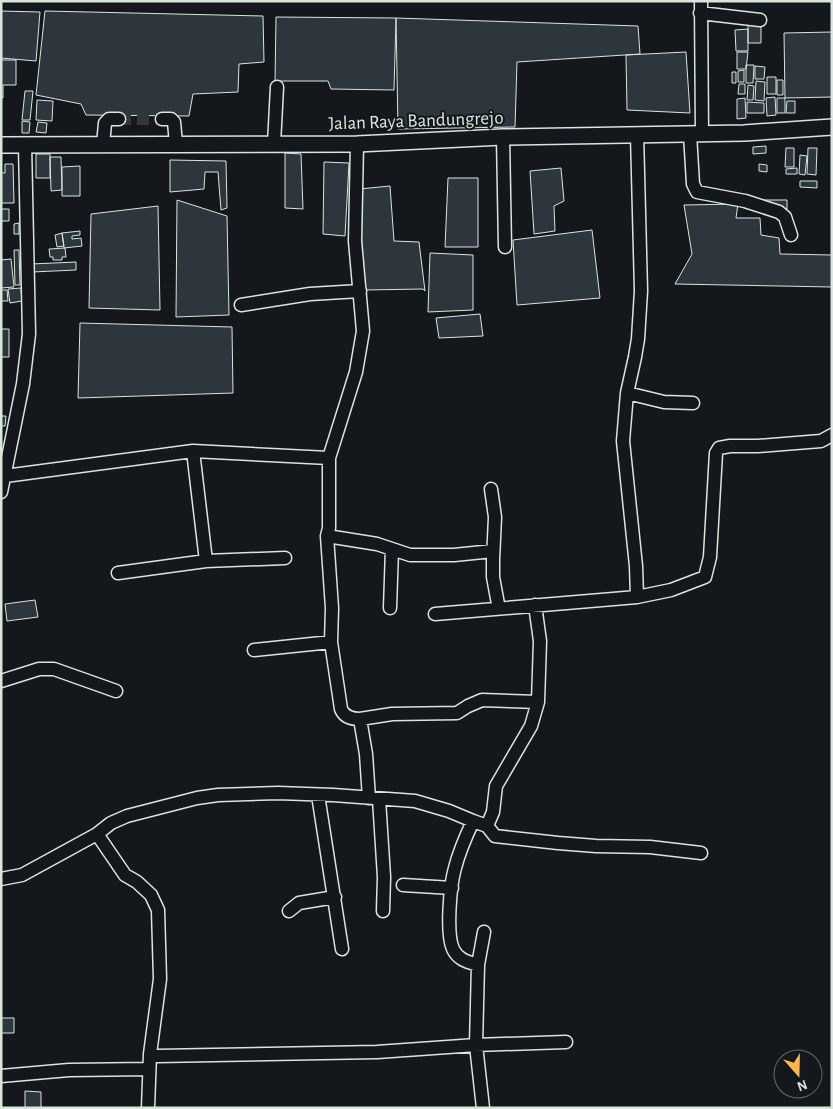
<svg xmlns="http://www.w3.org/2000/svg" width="833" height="1109" viewBox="0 0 833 1109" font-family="'Alegreya Sans',sans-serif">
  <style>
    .building { fill: #2c363c; stroke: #d8e6dc }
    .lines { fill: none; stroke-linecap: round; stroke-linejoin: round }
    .minor-tunnel { stroke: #313739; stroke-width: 12; stroke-dasharray: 12 6; stroke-linecap: butt }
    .minor-casing { stroke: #d8e6dc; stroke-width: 15 }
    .major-casing { stroke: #d8e6dc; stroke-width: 18 }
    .minor { stroke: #14181c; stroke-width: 12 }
    .major { stroke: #14181c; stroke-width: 15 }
    .labels { text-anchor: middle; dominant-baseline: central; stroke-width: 4; stroke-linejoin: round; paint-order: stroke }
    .street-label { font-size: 19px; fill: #d8e6dc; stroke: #14181c }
  </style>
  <rect width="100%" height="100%" fill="#14181c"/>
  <!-- building -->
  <path class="building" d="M1,11L40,12L36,61L1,58Z
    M45,11L263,16L264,62L239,64L238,92L193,94L189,116L86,115L81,104L36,95Z
    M276,17L396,18L394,90L331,89L328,81H275Z
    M396,18L638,26L640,54L517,62L515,127L398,129Z
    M761,23V43H748V24Z
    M748,29V51H736L735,30Z
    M832,32V97L785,98L784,33Z
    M686,52L690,113L627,110L626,55Z
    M737,52H748L746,69H737Z
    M1,60H16V85H3V98H1Z
    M746,65H754L753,83H746Z
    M755,66L765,67L764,79H755Z
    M744,70V82H738V71Z
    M732,72H736V83H732Z
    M767,77H776V94H767Z
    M777,80H783V95H777Z
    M756,81L765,82L764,101L755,100Z
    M739,84H745V94H738Z
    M748,85L754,86L753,100H747Z
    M25,91H33L30,120H22Z
    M775,97L776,115L767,116L766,98Z
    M745,98L746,118L737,119V99Z
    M777,98H785V113H777Z
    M37,100L53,101L52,121L36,120Z
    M787,101H795V113H786Z
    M747,102L764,103V113H747Z
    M22,121L30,122L29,133H22Z
    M38,122L47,123L46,133L36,132Z
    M766,146V153L753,154V147Z
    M786,148H794V167H785Z
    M808,148H817L816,175L807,174Z
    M285,153L301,154L303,209L285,208Z
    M36,154H50V178H36Z
    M800,155L807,156L805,175L799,174Z
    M50,157H61L62,190L51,191Z
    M170,160L226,161L227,208L221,210L218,172H205L204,189L170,192Z
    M324,162L349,163L345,236L323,234Z
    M5,164H13L14,203H1V173H5Z
    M759,164L767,165V172L759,171Z
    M80,166V196H62V167Z
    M561,168L564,201L554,206L555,231L534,234L530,171Z
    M797,168V174H786V169Z
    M448,178H478V247H445Z
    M800,181H817V188L800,187Z
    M390,186L394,241L419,242L425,291L423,289L364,290L359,189Z
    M177,200L227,216L229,315L176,317Z
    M765,200H787V209H772L764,206Z
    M738,204L736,218H760L761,235L779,238L780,254L832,255V287L675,284L692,254L684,205Z
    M158,206L160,310L89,308L91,214Z
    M1,209H9V221H1Z
    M19,223V234H14V224Z
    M592,230L600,298L517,305L513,240Z
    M80,231V235L72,236V239L81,238L82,246L64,248L62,233Z
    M62,233L64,246L57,247L55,235Z
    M65,248L66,257H62V260H53V257H50L49,249Z
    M14,250H19L20,285H15Z
    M430,253L473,255V310L428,312Z
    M11,259L14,287L1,288V260Z
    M76,262V270L32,272L31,264Z
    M21,288L22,301L10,303L8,289Z
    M1,290H7L8,301H1Z
    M480,314L483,336L439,338L436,318Z
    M80,323L232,327L233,393L78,398Z
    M1,329H9V357H1Z
    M1,416H6L5,426H1Z
    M35,600L38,617L7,621L5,604Z
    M1,1018H14V1033H1Z
    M25,1091L41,1092V1108H25Z"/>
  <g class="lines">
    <!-- minor-tunnel -->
    <path class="minor-tunnel" d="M119,119H162"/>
    <!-- minor casing -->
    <g class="minor-casing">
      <path id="minor" d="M701,1L702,134
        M700,13L760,20
        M162,119H171L174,122L176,144
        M690,134L693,184L697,192L745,201L779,212L785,217L791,235
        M503,137L505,247
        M274,144L277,87
        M357,144L355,241L363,331L356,372L329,458V528L327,536L332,608L331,642L341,709C344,717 352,719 360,719L366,754L369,798
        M103,145L105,123L109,119H119
        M241,305L310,294L360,291
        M627,393L664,402L693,403
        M193,451L206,561
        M5,476L193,451L329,458
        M491,489L495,517L493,560V577L498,604L496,608
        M1,492L23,384L29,334L25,145
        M327,536L377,544L410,555H454L493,551
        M118,573L206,561L285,558
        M637,597L671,590L705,577L710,557L716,453L719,448L730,446H758L821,441L832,435
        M390,608L392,549
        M435,614L637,597L636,566L623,441L627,393L635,357L638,339L641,291L637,134
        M254,650L331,642
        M1,681L39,669H54L116,691
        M360,719L392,714L457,713L468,706L482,700L538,702
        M318,795L342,949
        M379,799L384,877L383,911
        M487,826L495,836L558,843L596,846L650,847L701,853
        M97,834L125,875L137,882L151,895L158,910L160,979L150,1054L148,1108
        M1,879L22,875L97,834L111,823L127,816L197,798L218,795L278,793L333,795L415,801L449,811L473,821
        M403,885L452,888
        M289,911L299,903L335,897
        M478,965C468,962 458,960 453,949C446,934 450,885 455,868C459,852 466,836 473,821L487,826L493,812L496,786L531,726L538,702L540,641L535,605
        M150,1054L157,1056L377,1052L476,1045L566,1042
        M1,1076L69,1070L149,1069
        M483,1108L476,1045L478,965L484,932"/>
    </g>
    <!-- major casing -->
    <g class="major-casing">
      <path id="major" d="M1,145L357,144L503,137L744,133L832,127"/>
    </g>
    <!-- minor -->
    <use href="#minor" class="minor"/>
    <!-- major -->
    <use href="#major" class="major"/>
  </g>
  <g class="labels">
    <!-- street labels -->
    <g class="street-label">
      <text transform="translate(416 121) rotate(-2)">Jalan Raya Bandungrejo</text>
    </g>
  </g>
  <!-- border -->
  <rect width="833" height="1109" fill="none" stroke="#d8e6dc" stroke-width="5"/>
  <!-- north arrow -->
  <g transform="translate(798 1074) rotate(160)"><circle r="24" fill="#14181c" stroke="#626a69"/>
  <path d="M0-4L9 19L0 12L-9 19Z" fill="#ffb74d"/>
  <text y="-8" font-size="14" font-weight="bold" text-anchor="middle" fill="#d8e6dc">N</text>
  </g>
</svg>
